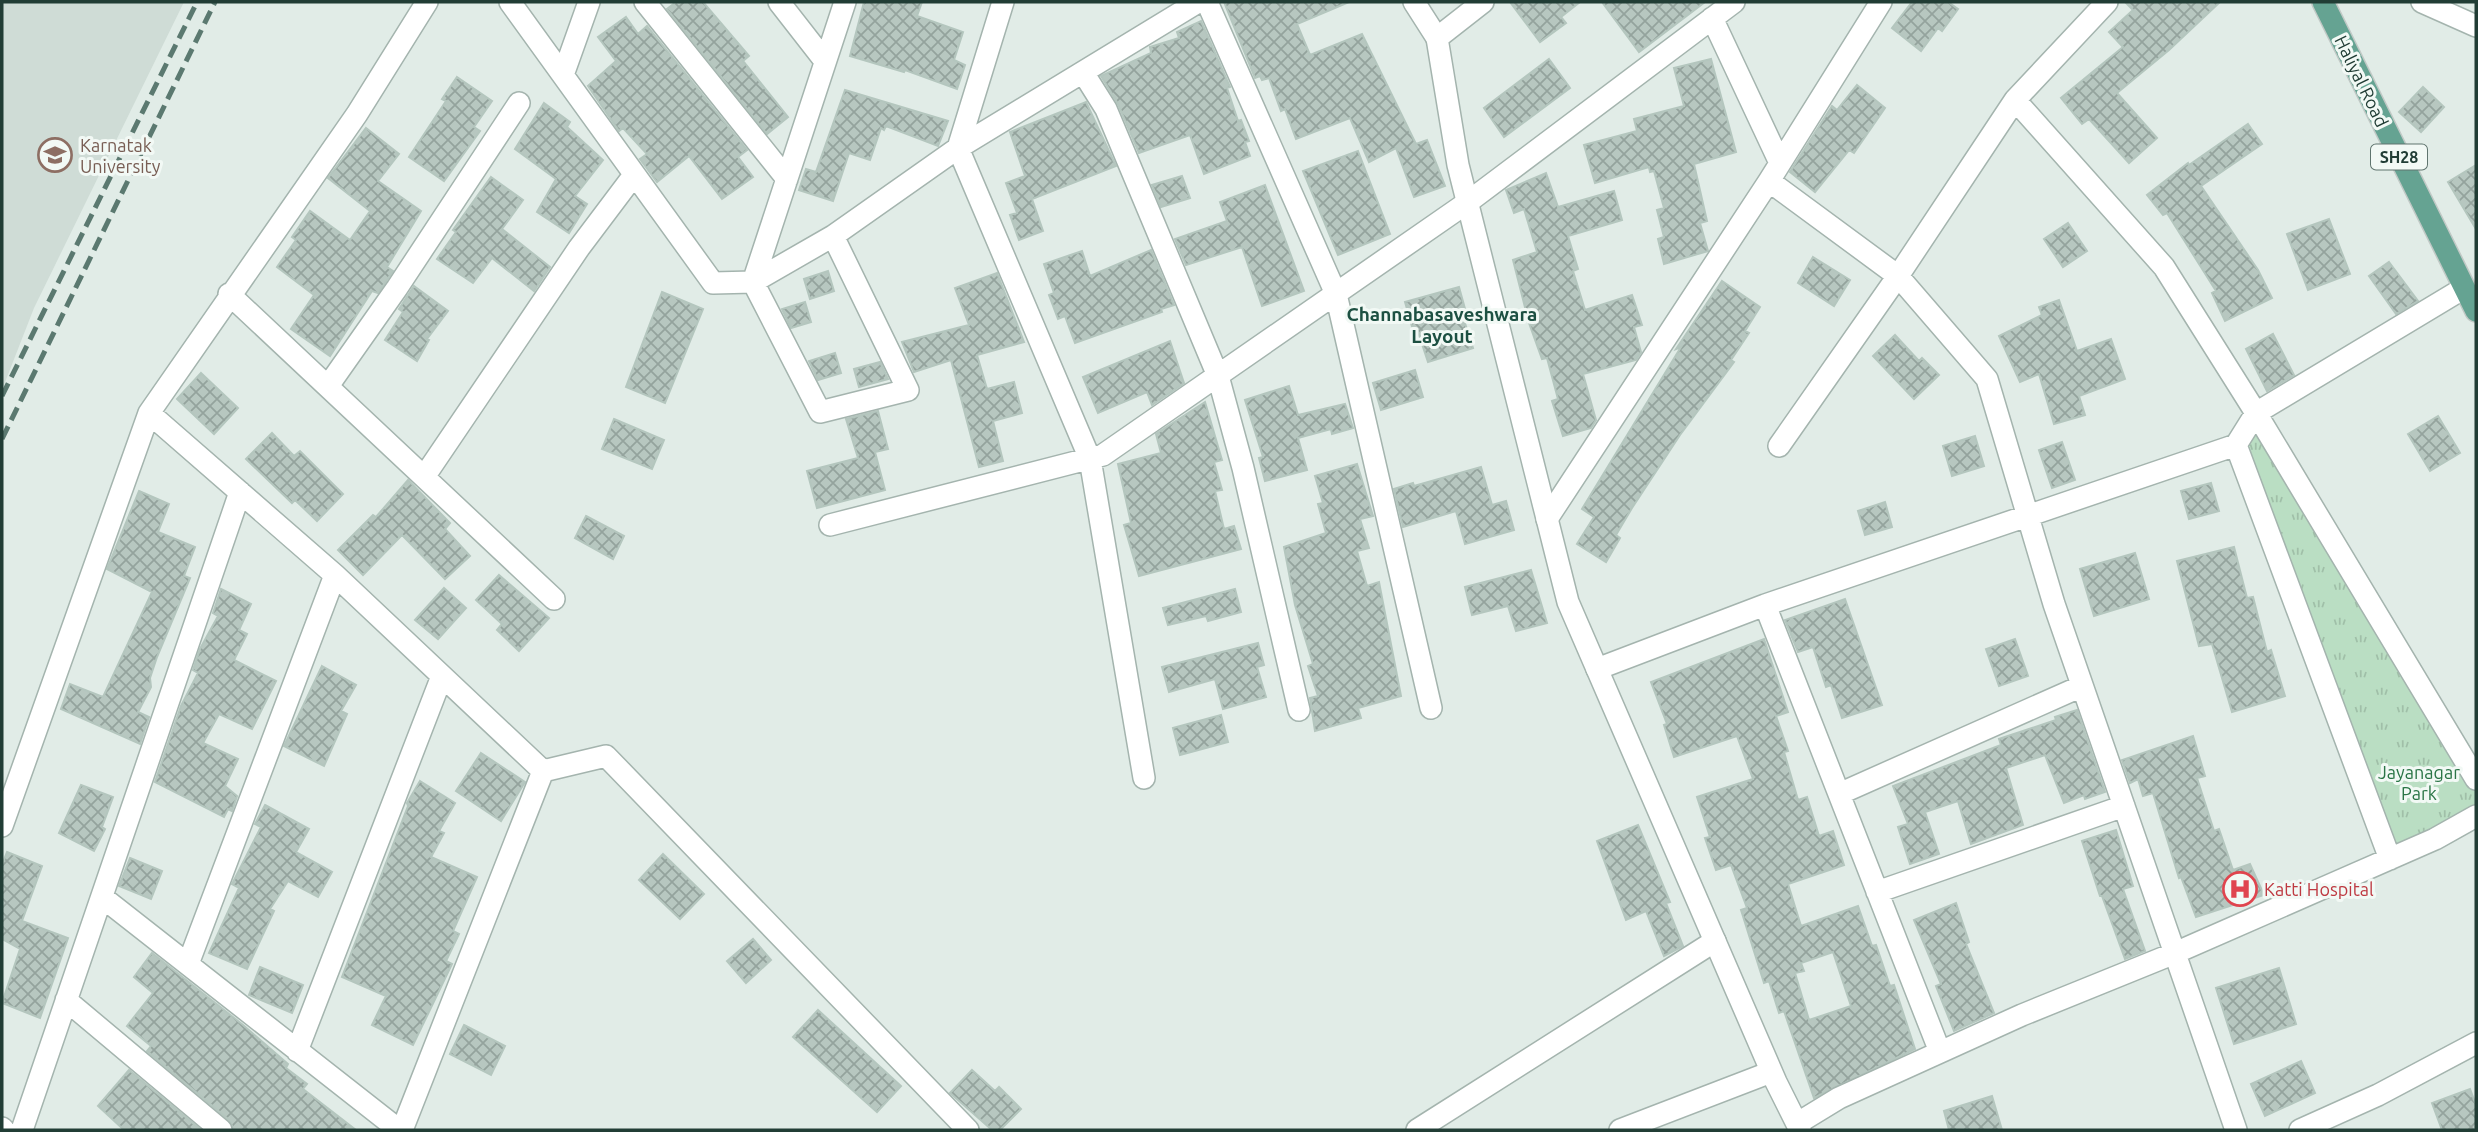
<svg xmlns="http://www.w3.org/2000/svg" width="2478" height="1132" viewBox="0 0 2478 1132" font-family="Ubuntu,sans-serif">
  <style>
    .built { fill: #cfdcd6 }
    .park { fill: url(#park-tufts) }
    .building { fill: url(#building-cross-hatch); stroke: #b4c6be; stroke-width: 2; fill-rule: evenodd }
    .lines { fill: none; stroke-linecap: round; stroke-linejoin: round }
    .minor-casing { stroke: #a4b4ae; stroke-width: 24 }
    .tertiary-casing { stroke: #a4b4ae; stroke-width: 24 }
    .primary-casing { stroke: #c1c9c6; stroke-width: 24 }
    .minor { stroke: #fff; stroke-width: 21 }
    .tertiary { stroke: #fff; stroke-width: 21 }
    .primary { stroke: #65a392; stroke-width: 21 }
    .rail { stroke: #5b7970; stroke-width: 5; stroke-dasharray: 14 7; stroke-linecap: butt }
    .labels { text-anchor: middle; dominant-baseline: central; stroke-width: 6; stroke-linejoin: round; paint-order: stroke }
    .shield { fill: #f2f9f5; stroke: #60756f; stroke-width: 2 }
    .shield-label { font-size: 16px; font-weight: bold; fill: #213d35 }
    .street-label { font-size: 18px; fill: #213d35; stroke: #f2f9f5 }
    .education-label { font-size: 18px; fill: #785e54; stroke: #f2f9f5; text-anchor: start }
    .park-label { font-size: 18px; fill: #2a7546; stroke: #f2f9f5 }
    .health-label { font-size: 18px; fill: #be3a42; stroke: #f2f9f5; text-anchor: start }
    .neighbourhood-label { font-size: 19px; font-weight: bold; fill: #1d5042; stroke: #f2f9f5 }
  </style>
  <defs>
    <pattern id="park-tufts" width="24" height="20" patternUnits="userSpaceOnUse" patternTransform="scale(1.75)"><rect width="24" height="20" fill="#badec3"/><path d="M3 7l-1-3M5 7V3M7 7l1-3M15 17l-1-3M17 17v-4M19 17l1-3" fill="none" stroke="#a0bfa8"/></pattern>
    <pattern id="building-cross-hatch" width="8" height="8" patternUnits="userSpaceOnUse" patternTransform="scale(1.75)"><rect width="8" height="8" fill="#b7c7c0"/><path d="M0 0l8 8M0 8l8-8" fill="none" stroke="#94a39d"/></pattern>
  </defs>
  <rect width="100%" height="100%" fill="#e1ece7"/>
  <!-- built -->
  <path class="built" d="M2,2H184L34,308L2,390Z"/>
  <!-- park -->
  <path class="park" d="M2259,425L2476,790V809L2395,850L2243,447Z"/>
  <!-- building -->
  <path class="building" d="M676,2H703L749,56L743,61L788,117L767,134L667,9Z
    M864,2H922L917,16L963,32L954,60L965,65L957,89L905,70L904,72L850,56Z
    M1224,2H1349L1297,24L1310,55L1362,34L1416,144L1427,140L1445,186L1414,197L1396,148L1369,162L1350,118L1296,139L1285,109L1281,111L1269,78L1262,80L1260,76L1255,78Z
    M1510,2H1580L1561,17L1566,23L1540,42Z
    M1602,2H1705L1639,52Z
    M1912,2H1948L1958,9L1942,31L1938,28L1921,51L1892,28Z
    M2125,2H2220L2169,50L2117,93L2157,138L2129,163L2089,119L2082,124L2061,98L2123,47L2109,32L2133,10Z
    M626,17L638,34L647,26L747,150L738,157L753,177L722,199L689,156L657,182L640,159L647,154L623,128L619,131L588,86L616,61L598,37Z
    M1201,21L1230,87L1227,88L1238,121L1241,120L1249,141L1245,142L1250,156L1204,174L1190,135L1139,153L1118,104L1101,76L1151,53L1150,47L1179,38L1177,32Z
    M1549,59L1570,88L1504,137L1484,108Z
    M1711,59L1736,152L1694,164L1707,221L1700,223L1708,251L1664,264L1658,239L1664,237L1657,210L1664,208L1654,171L1650,172L1649,167L1595,183L1584,145L1637,131L1634,119L1684,106L1674,68Z
    M457,77L492,101L474,127L480,131L444,181L409,157L446,101L442,99Z
    M1857,85L1885,108L1854,153L1849,150L1815,192L1790,172L1832,106L1837,110Z
    M2423,87L2444,107L2421,132L2399,112Z
    M845,90L948,121L938,146L886,126L884,130L881,128L870,160L849,153L833,201L799,190L806,169L816,172Z
    M1086,102L1116,166L1032,199L1043,231L1019,240L1010,215L1017,213L1006,183L1025,176L1010,132Z
    M544,103L570,122L567,127L603,160L575,196L587,204L569,233L537,212L556,179L515,149Z
    M2248,124L2262,144L2201,186L2258,270L2272,298L2225,321L2212,293L2216,291L2167,213L2163,215L2147,195L2188,163L2189,165Z
    M366,128L399,154L378,181L421,211L387,267L393,271L378,293L372,291L330,356L291,329L314,295L277,267L296,240L292,237L310,211L350,240L370,211L328,178Z
    M1358,151L1390,234L1338,255L1303,171Z
    M2476,165V229L2448,182Z
    M1546,173L1558,207L1614,191L1622,220L1568,236L1578,269L1573,271L1585,310L1632,295L1642,325L1634,327L1641,352L1636,360L1583,374L1596,420L1591,428L1563,436L1552,401L1558,399L1547,358L1542,359L1529,323L1513,260L1537,252L1524,209L1514,213L1506,190Z
    M1182,176L1190,198L1161,207L1152,185Z
    M491,177L523,200L502,229L550,267L534,291L492,258L473,283L437,259L456,232L453,230Z
    M1265,185L1304,291L1262,306L1242,247L1186,265L1175,239L1227,221L1220,202Z
    M2329,219L2350,274L2308,290L2287,234Z
    M2068,223L2087,251L2063,267L2044,239Z
    M1151,250L1174,305L1161,309L1162,312L1075,343L1065,316L1058,319L1049,295L1054,293L1044,264L1082,251L1090,276Z
    M1813,257L1850,280L1834,306L1798,283Z
    M2389,262L2418,301L2396,314L2369,276Z
    M828,271L834,291L810,299L804,279Z
    M997,273L1024,342L977,355L987,389L1014,382L1022,413L993,421L1003,461L979,467L951,360L914,372L902,342L969,325L955,288Z
    M1722,281L1760,307L1745,331L1749,333L1731,360L1734,362L1680,435L1632,508L1616,535L1620,538L1606,562L1577,544L1594,517L1582,509L1681,347L1676,349Z
    M414,286L448,311L427,339L429,340L417,361L385,340L403,312L399,309Z
    M1459,287L1467,316L1463,317L1473,348L1428,362L1417,329L1413,330L1405,302Z
    M662,292L703,309L665,403L626,387Z
    M2059,300L2077,351L2111,339L2125,379L2079,396L2085,415L2054,424L2039,374L2020,382L1999,336L2042,315L2039,307Z
    M805,302L811,322L791,328L782,309Z
    M2273,334L2294,375L2267,391L2246,349Z
    M1895,335L1919,361L1922,358L1939,375L1914,399L1873,356Z
    M1170,341L1184,383L1152,405L1147,392L1098,413L1083,377Z
    M835,353L841,373L818,380L809,361Z
    M880,362L888,379L859,387L854,369Z
    M1415,370L1423,397L1381,410L1373,383Z
    M201,373L238,408L214,434L177,399Z
    M1289,386L1298,415L1345,404L1353,428L1332,434L1331,429L1298,438L1307,470L1265,481L1259,458L1263,457L1245,400Z
    M1205,402L1222,460L1214,462L1222,490L1215,491L1224,529L1234,526L1241,549L1139,576L1124,525L1131,523L1118,464L1161,453L1156,434Z
    M878,411L888,449L875,452L885,490L817,508L807,471L858,458L846,419Z
    M2438,416L2460,453L2430,471L2408,434Z
    M614,419L664,440L652,469L602,449Z
    M272,433L294,456L300,451L343,494L317,521L295,500L292,503L246,459Z
    M1975,436L1984,466L1952,476L1943,446Z
    M2062,442L2075,480L2052,488L2039,450Z
    M1357,464L1373,516L1360,519L1369,548L1357,551L1367,586L1379,582L1401,696L1358,708L1361,718L1315,731L1310,698L1318,696L1308,666L1313,664L1295,605L1284,547L1326,533L1318,504L1323,503L1315,476Z
    M1481,467L1492,505L1506,501L1514,530L1465,544L1456,511L1403,527L1394,489L1413,483L1414,486Z
    M408,480L450,523L445,529L470,556L445,579L402,535L363,575L338,550L373,515L376,517Z
    M2211,483L2219,511L2189,519L2181,491Z
    M139,491L169,504L158,532L195,547L184,576L190,578L157,657L150,678L151,687L138,712L149,717L140,744L61,709L70,684L103,697L152,592L107,569Z
    M1885,502L1892,527L1865,535L1858,511Z
    M586,516L624,536L613,559L575,538Z
    M2234,547L2247,598L2253,597L2267,652L2271,650L2285,696L2232,712L2212,644L2199,646L2177,561Z
    M2135,553L2149,599L2094,616L2080,569Z
    M1531,570L1547,623L1516,631L1508,606L1472,615L1465,587Z
    M499,575L549,618L519,651L497,630L502,624L476,600Z
    M444,588L466,608L438,639L415,620Z
    M221,589L251,604L239,630L247,634L234,660L276,681L252,729L219,714L203,743L238,759L225,786L237,796L232,811L228,809L224,817L155,782L181,706L198,673L193,670L200,649L218,616L213,613Z
    M1235,589L1241,612L1208,621L1206,616L1168,625L1163,608Z
    M1845,599L1882,705L1842,718L1831,685L1826,687L1813,647L1798,652L1785,620Z
    M1764,639L1788,712L1776,716L1788,751L1784,752L1798,800L1807,797L1819,836L1833,831L1844,865L1788,884L1801,926L1858,906L1872,946L1876,945L1890,986L1894,985L1915,1049L1814,1098L1784,1011L1779,1013L1769,981L1764,983L1741,910L1747,908L1731,865L1716,870L1705,838L1710,837L1697,797L1753,779L1737,736L1674,757L1664,725L1667,724L1651,682ZM1833,952L1851,1006L1809,1020L1795,973L1804,971L1801,963Z
    M2015,639L2028,676L1999,686L1986,649Z
    M1258,643L1264,665L1257,667L1266,697L1223,709L1215,679L1169,692L1162,667Z
    M322,666L356,685L341,711L347,714L324,766L284,746Z
    M2077,710L2105,792L2085,799L2084,795L2064,803L2045,755L2006,768L2023,825L1971,844L1958,801L1925,812L1939,854L1910,864L1898,827L1908,824L1893,786L2001,745L1999,739L2056,720L2055,717Z
    M1221,715L1228,742L1180,755L1173,728Z
    M2193,736L2205,776L2197,778L2214,831L2219,829L2233,870L2250,864L2264,895L2196,917L2181,877L2179,878L2153,793L2143,796L2138,779L2130,783L2122,760Z
    M481,753L525,782L501,821L456,791Z
    M420,781L455,803L439,831L444,833L431,857L477,877L453,931L459,934L446,961L452,964L413,1045L372,1025L386,996L342,977L408,806L407,803Z
    M81,785L113,797L102,827L105,829L94,851L59,833Z
    M265,805L309,829L296,852L332,872L318,897L288,881L270,909L274,911L247,969L209,953L239,888L232,884L261,827L255,824Z
    M1638,825L1670,902L1666,903L1683,946L1664,956L1646,911L1626,920L1597,841Z
    M2116,830L2133,886L2123,889L2145,951L2125,959L2102,896H2100L2082,841Z
    M7,852L42,866L22,921L68,938L40,1018L2,1003L20,949L2,939V865Z
    M663,854L704,894L680,919L639,880Z
    M130,858L162,871L151,899L119,886Z
    M1956,903L1969,942L1966,944L1994,1013L1954,1031L1936,986L1941,984L1914,920Z
    M753,939L771,960L746,983L727,961Z
    M152,953L243,1025L288,1064L286,1068L307,1084L303,1089L356,1130H234L229,1120L147,1051L151,1046L127,1026L153,993L134,977Z
    M260,967L303,985L292,1013L249,995Z
    M2279,968L2296,1024L2234,1044L2216,988Z
    M818,1010L901,1086L877,1112L793,1037Z
    M464,1025L505,1046L491,1075L450,1054Z
    M2301,1061L2315,1093L2265,1116L2251,1084Z
    M129,1070L201,1130H124L98,1106Z
    M972,1070L995,1091L999,1087L1021,1109L1000,1130H992L950,1093Z
    M2470,1089L2476,1105V1130H2442L2432,1103Z
    M1992,1096L2002,1130H1949L1944,1111Z"/>
  <g class="lines">
    <!-- minor casing -->
    <g class="minor-casing">
      <path id="minor" d="M510,2L713,283L753,282L833,236L958,148L1198,2
        M645,2L787,179
        M779,2L825,61
        M1003,2L958,148L1090,459L1144,778
        M1207,2L1336,294L1431,708
        M1414,2L1437,38
        M2107,2L2015,100L2164,267L2256,413L2476,779
        M1712,18L1780,163
        M1084,74L1106,109L1218,376L1243,468L1299,710
        M563,75L589,2
        M1769,181L1898,276L1987,379L2054,604L2236,1130
        M833,236L908,390L820,412L753,282L845,2
        M229,294L554,599
        M328,386L397,288L519,103
        M149,413L335,575L543,771
        M2236,445L2390,859
        M1779,446L1898,276L2015,100
        M424,477L579,248L634,175
        M1547,519L1769,181L1881,2
        M830,525L1103,455L1468,202L1734,2
        M1765,605L1940,1052
        M1597,669L1765,605L2236,445L2256,413L2464,288
        M1839,794L2082,686
        M2,826L149,413L357,114L427,2
        M1877,892L2124,806
        M102,897L399,1130
        M188,964L335,575
        M66,1000L221,1130
        M297,1051L442,676
        M1798,1123L1839,1098L2022,1015L2175,953L2435,839L2476,816
        M2,1128L4,1130
        M22,1130L240,492
        M402,1130L543,771L606,756L968,1130
        M1417,1130L1715,941
        M1620,1130L1771,1072
        M2300,1130L2378,1095L2476,1043"/>
    </g>
    <!-- tertiary casing -->
    <g class="tertiary-casing">
      <path id="tertiary" d="M1483,2L1437,38L1458,165L1568,602L1776,1082L1800,1130
        M2422,2L2476,26"/>
    </g>
    <!-- primary casing -->
    <g class="primary-casing">
      <path id="primary" d="M2323,2L2476,311"/>
    </g>
    <!-- minor -->
    <use href="#minor" class="minor"/>
    <!-- tertiary -->
    <use href="#tertiary" class="tertiary"/>
    <!-- primary -->
    <use href="#primary" class="primary"/>
    <!-- rail -->
    <path class="rail" d="M2,396L197,2
      M2,439L215,2"/>
  </g>
  <!-- icons -->
  <defs>
    <g id="university-ring" transform="scale(1.75)"><circle r="9.5" fill="#f2f9f5" stroke="#8d6e63" stroke-width="1.5"/><path d="M0-5L7-2L0 1L-7-2ZM-4 1L0 2.5L4 1V4Q0 6-4 4Z" fill="#8d6e63"/></g>
    <g id="hospital-ring" transform="scale(1.75)"><circle r="9.5" fill="#f2f9f5" stroke="#e0444e" stroke-width="1.5"/><path d="M-5-5h3v3.5h4V-5h3V5h-3V1.5h-4V5h-3Z" fill="#e0444e"/></g>
  </defs>
  <g fill-rule="evenodd">
    <use href="#university-ring" x="55" y="155"/>
    <use href="#hospital-ring" x="2240" y="889"/>
  </g>
  <g class="labels">
    <!-- shield labels -->
    <rect class="shield" x="2371" y="144.5" width="56" height="25" rx="5"/>
    <g class="shield-label">
      <text x="2399" y="157">SH28</text>
    </g>
    <!-- street labels -->
    <g class="street-label">
      <text transform="translate(2362 81) rotate(64)">Haliyal Road</text>
    </g>
    <!-- education labels -->
    <g class="education-label">
      <text x="80" y="145">Karnatak<tspan x="80" dy="21">University</tspan></text>
    </g>
    <!-- park labels -->
    <g class="park-label">
      <text x="2419" y="772">Jayanagar<tspan x="2419" dy="21">Park</tspan></text>
    </g>
    <!-- health labels -->
    <g class="health-label">
      <text x="2264" y="889">Katti Hospital</text>
    </g>
    <!-- neighbourhood labels -->
    <g class="neighbourhood-label">
      <text x="1442" y="314">Channabasaveshwara<tspan x="1442" dy="22">Layout</tspan></text>
    </g>
  </g>
  <!-- border -->
  <rect width="2478" height="1132" fill="none" stroke="#213d35" stroke-width="7"/>
</svg>
